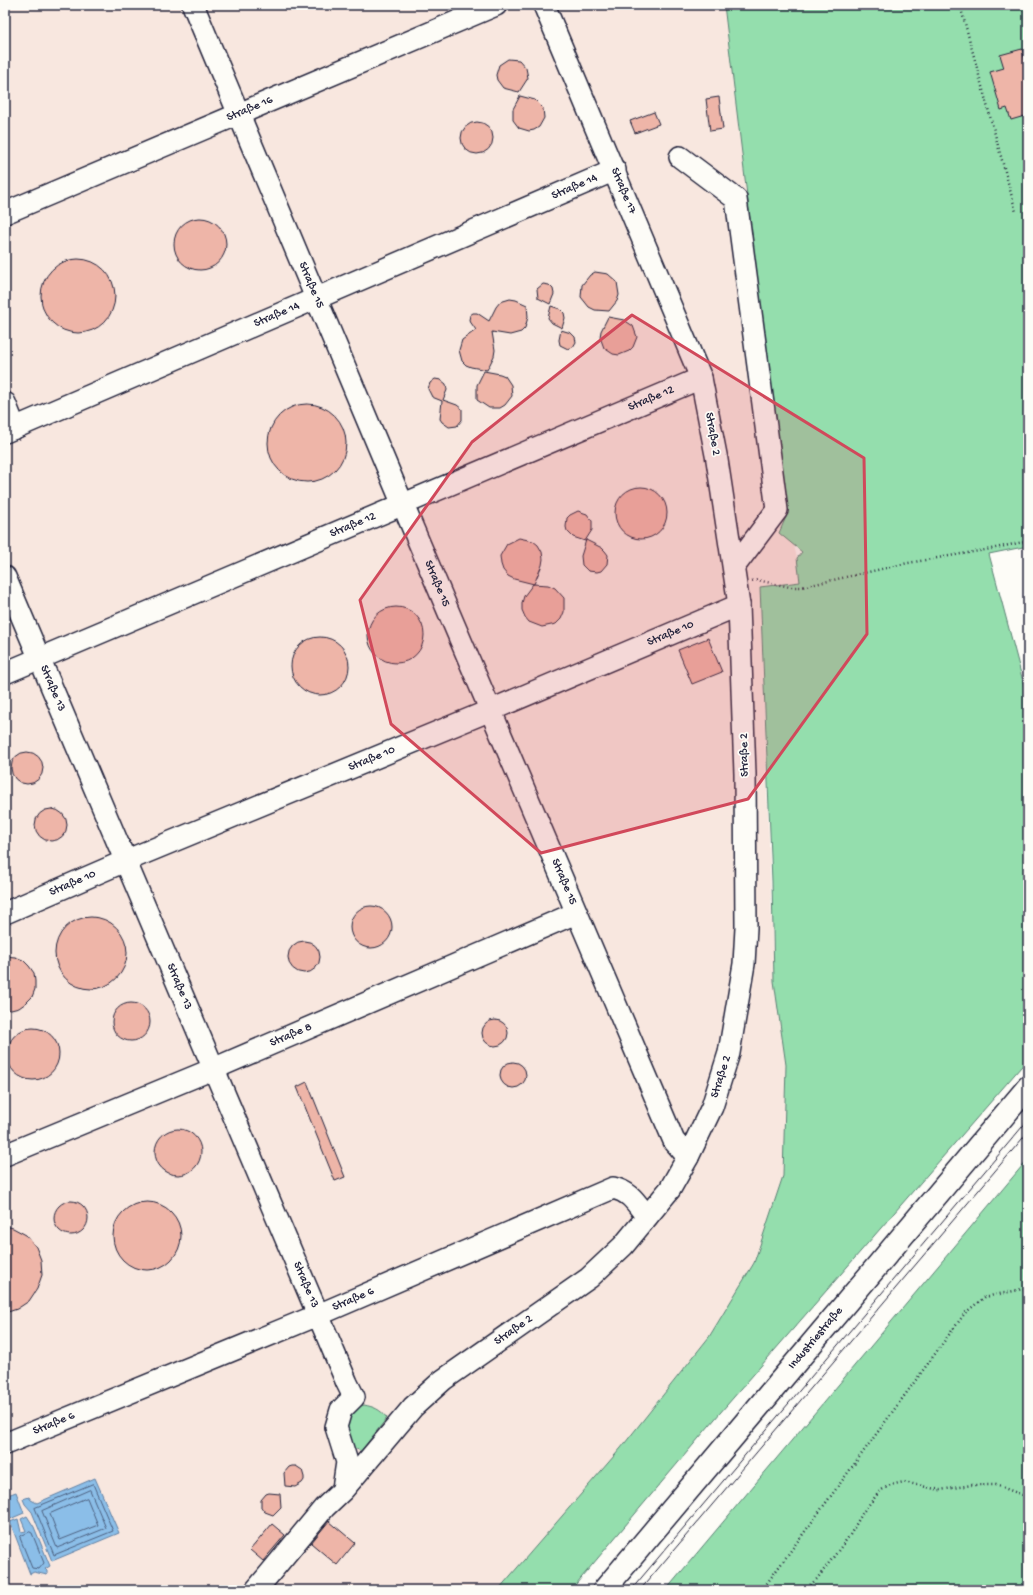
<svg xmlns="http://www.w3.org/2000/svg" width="1033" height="1595" viewBox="0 0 1033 1595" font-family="'Gochi Hand',sans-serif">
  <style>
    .built { fill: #f8e7df }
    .green { fill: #94dead; stroke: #5b8074 }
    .water { fill: #8bbee8; stroke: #6180a3 }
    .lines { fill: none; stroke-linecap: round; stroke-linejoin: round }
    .shore { stroke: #4c6080; stroke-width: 1 }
    .building { fill: #eeb5a8; stroke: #22223b }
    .minor-casing { stroke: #22223b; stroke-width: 24 }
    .major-casing { stroke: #22223b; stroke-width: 25 }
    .path { stroke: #22223b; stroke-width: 2.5; stroke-dasharray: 1 3; stroke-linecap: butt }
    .minor { stroke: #fdfcf7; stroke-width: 21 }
    .major { stroke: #fdfcf7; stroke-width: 22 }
    .tram { stroke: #22223b; stroke-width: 1 }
    .marked { fill: #d1495b; fill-opacity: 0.2; stroke: #d1495b; stroke-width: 3; stroke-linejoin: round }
    .labels { text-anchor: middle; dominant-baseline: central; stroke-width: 3.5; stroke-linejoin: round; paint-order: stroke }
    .street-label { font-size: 12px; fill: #22223b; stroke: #fdfcf7 }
  </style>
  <rect width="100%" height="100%" fill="#fdfcf7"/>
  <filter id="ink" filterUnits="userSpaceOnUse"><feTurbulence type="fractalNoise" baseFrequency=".025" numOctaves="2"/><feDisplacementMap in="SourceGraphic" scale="8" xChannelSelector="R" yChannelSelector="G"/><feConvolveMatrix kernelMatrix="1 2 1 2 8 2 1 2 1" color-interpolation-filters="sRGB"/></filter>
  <g filter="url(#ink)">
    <!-- built -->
    <path class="built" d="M5,5H724L787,517L797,558L800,582L760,587L774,981L786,1065L783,1176L754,1263L709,1337L621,1448L498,1590H5Z"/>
    <!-- green -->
    <path class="green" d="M724,5H1028V546L989,554L1028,700V1059L720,1413L571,1590H498L621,1448L709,1337L754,1263L783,1176L786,1065L774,981L772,881L760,587L800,582L797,558L802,552L779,533L786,517Z
      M1028,1159V1590H666Z
      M364,1405C374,1407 380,1409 387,1418L361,1451C348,1446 342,1440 345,1425C347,1411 350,1409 364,1405Z"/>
    <!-- water -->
    <path class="water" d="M95,1478L119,1533L52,1561L32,1512L25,1504L23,1499L29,1497L31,1500L37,1503Z
      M16,1492L24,1513L10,1519L5,1507V1496Z
      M27,1516L34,1527L50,1566L45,1569L47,1571V1575L34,1572L30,1574L10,1522L18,1519L21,1532L26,1531L21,1519Z"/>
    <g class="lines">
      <!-- shore -->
      <path class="shore" d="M93,1484L113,1531L54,1555L35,1508Z
        M90,1490L106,1528L57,1548L42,1511Z
        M87,1498L98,1525L60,1540L50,1514Z
        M30,1532L32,1533L44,1563L39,1569L32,1568L20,1538L21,1536Z"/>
    </g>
    <!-- building -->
    <path class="building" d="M1022,49L1028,71V76L1024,77L1028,89V115L1011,120L1007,108L1001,110L990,72L1004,68L1000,55Z
      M508,59L519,60L526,68L528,78L519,92L503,88L497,80L496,75L499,65Z
      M520,96L535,100L543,108L544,118L539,127L534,130L529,131L519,128L513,120V109Z
      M719,97L723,129L710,131L706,99Z
      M654,112L659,124L635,133L630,121Z
      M461 138a16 16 0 1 1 32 0a16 16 0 1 1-32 0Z
      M174 244a26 26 0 1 1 52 0a26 26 0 1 1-52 0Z
      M41 296a37 37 0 1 1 74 0a37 37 0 1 1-74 0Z
      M595,272L608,274L617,282L619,295L617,301L609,311L595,310L589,307L581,297L582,285L590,275Z
      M543,284L549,285L553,289L554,294L550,304L538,298L537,289Z
      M510,299L516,300L527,305L528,317L525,328L521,332L510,335L492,332L495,350L494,356L487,370L471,367L466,365L462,361L459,350L462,340L476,330L469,320L470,315L473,313H477L489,321L496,307L500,302Z
      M551,306L560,309L564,313L565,318L562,328L552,323L548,318Z
      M608,317L624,320L633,326L637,337L633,347L629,351L619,355L613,354L604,348L600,337L601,331Z
      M561,330L571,333L575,337L576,342L573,347L568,349L560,345L559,340Z
      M484,371L500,374L505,376L511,385L512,396L505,405L500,408H489L477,400V385Z
      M435,379L441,380L446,384L447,390L443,400L457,405L462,409V420L457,426L449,427L442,422L440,419L442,401L432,397L428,389L430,383Z
      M268 443a39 39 0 1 1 78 0a39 39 0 1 1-78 0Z
      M615 513a26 26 0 1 1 52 0a26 26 0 1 1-52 0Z
      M578,511L587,514L592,521V530L585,541L573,537L567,531L566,527L567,518L570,515Z
      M519,538L533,541L538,545L542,552L543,559L542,565L534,584L514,579L508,576L503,570L501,564L500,556L507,544Z
      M586,540L602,548L605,551L608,555L607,564L601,571L597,572L588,571L582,565L581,556Z
      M533,584L548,585L555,588L564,598V612L561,619L556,624L542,627L529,622L525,617L522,610V603L524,596Z
      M368 635a28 28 0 1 1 56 0a28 28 0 1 1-56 0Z
      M291 666a29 29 0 1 1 58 0a29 29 0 1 1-58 0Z
      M708,638L722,672L692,684L678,650Z
      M11 768a16 16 0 1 1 32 0a16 16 0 1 1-32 0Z
      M35 825a16 16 0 1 1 32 0a16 16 0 1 1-32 0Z
      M350 927a21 21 0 1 1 42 0a21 21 0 1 1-42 0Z
      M55 953a36 36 0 1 1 72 0a36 36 0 1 1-72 0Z
      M288 957a16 16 0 1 1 32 0a16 16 0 1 1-32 0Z
      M5,956L15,957L23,960L29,966L34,973L35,981V989L32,997L26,1003L19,1008L11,1010L5,1009Z
      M112 1022a19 19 0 1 1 38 0a19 19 0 1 1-38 0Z
      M482 1033a13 13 0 1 1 26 0a13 13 0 1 1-26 0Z
      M7 1054a26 26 0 1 1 52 0a26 26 0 1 1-52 0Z
      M500 1075a13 13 0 1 1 26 0a13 13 0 1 1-26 0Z
      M307,1082L345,1177L335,1181L297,1087Z
      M155 1152a23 23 0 1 1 46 0a23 23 0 1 1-46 0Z
      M54 1218a17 17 0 1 1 34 0a17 17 0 1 1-34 0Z
      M113 1236a34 34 0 1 1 68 0a34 34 0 1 1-68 0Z
      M5,1226L13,1228L26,1235L36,1247L41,1260L42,1275L37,1289L29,1301L17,1309L5,1313Z
      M292,1466H296L302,1470L304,1477V1480L302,1483L295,1487L285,1486L284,1473L289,1467Z
      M269,1493L280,1494L281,1507L273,1515L265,1512L261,1507V1500L266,1494Z
      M329,1521L355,1543L337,1565L311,1543Z
      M272,1524L285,1535L263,1561L250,1550Z"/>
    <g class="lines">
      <!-- minor casing -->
      <g class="minor-casing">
        <g id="minor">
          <path id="s1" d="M193,5L403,505L674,1141L688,1157"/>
          <path d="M680,157L736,199L777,510L734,567"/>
          <path id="s2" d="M5,213L496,5"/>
          <path d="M5,403L15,428"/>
          <path id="s3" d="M5,432L615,170"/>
          <path id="s4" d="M5,577L347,1383L354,1397L341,1410L336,1427L347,1462L343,1489"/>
          <path id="s5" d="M5,673L701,378"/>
          <path id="s6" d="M5,913L125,861L491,710L739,605"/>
          <path id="s7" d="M5,1155L213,1069L576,913"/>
          <path id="s8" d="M5,1444L318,1315L613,1188C631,1192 636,1203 647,1217"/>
          <path id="s9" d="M256,1590L324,1508L343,1490L413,1407L443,1380L589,1278L623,1246L670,1189L688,1157L712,1107L729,1053L744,964L746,928L745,774L739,605L717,460L701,378L544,5"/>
        </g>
      </g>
      <!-- major casing -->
      <g class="major-casing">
        <g id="major">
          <path id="s10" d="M604,1590L1028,1087"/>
        </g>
      </g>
      <!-- path -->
      <path class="path" d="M960,5L1016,212
        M752,581L757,580L790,587H802L908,563L991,549L1028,541
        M762,1590L965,1313L985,1297L1028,1288
        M804,1590L817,1579L850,1535L863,1512L880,1491L890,1485L904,1482L940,1490L972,1485H996L1028,1497"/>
      <!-- minor -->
      <use href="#minor" class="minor"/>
      <!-- major -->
      <use href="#major" class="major"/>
      <!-- tram -->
      <path class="tram" d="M631,1590L1028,1120
        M640,1590L1028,1132"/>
    </g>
  </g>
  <!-- marked area -->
  <path class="marked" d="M632,315L864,458L867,634L748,799L541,853L391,724L360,600L472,442Z"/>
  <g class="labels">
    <!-- street labels -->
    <g class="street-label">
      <text stroke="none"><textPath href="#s2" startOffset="266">Straße 16</textPath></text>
      <text stroke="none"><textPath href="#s3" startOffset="620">Straße 14</textPath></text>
      <text transform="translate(623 191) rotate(67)">Straße 17</text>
      <text stroke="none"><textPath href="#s1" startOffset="304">Straße 15</textPath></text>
      <text stroke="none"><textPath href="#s3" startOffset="296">Straße 14</textPath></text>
      <text stroke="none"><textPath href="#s5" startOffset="702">Straße 12</textPath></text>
      <text transform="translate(712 434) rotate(80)">Straße 2</text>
      <text stroke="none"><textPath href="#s5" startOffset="378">Straße 12</textPath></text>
      <text stroke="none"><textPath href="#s1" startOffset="628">Straße 15</textPath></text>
      <text stroke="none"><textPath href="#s6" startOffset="722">Straße 10</textPath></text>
      <text stroke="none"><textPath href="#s4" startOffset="121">Straße 13</textPath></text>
      <text transform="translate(745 755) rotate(-91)">Straße 2</text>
      <text stroke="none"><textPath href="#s6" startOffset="398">Straße 10</textPath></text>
      <text stroke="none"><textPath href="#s1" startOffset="952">Straße 15</textPath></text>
      <text stroke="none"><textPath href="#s6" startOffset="74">Straße 10</textPath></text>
      <text stroke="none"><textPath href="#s4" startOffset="445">Straße 13</textPath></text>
      <text stroke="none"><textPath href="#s7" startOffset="310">Straße 8</textPath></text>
      <text stroke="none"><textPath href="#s9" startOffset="704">Straße 2</textPath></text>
      <text stroke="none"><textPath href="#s4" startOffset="769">Straße 13</textPath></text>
      <text stroke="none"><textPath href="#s8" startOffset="377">Straße 6</textPath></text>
      <text stroke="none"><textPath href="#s9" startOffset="368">Straße 2</textPath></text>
      <text stroke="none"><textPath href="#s10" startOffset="329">Industriestraße</textPath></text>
      <text stroke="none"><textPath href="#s8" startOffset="53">Straße 6</textPath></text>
    </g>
  </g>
  <!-- margin -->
  <rect width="1033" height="1595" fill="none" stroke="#fdfcf7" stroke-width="20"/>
  <rect x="10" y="10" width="1013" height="1575" fill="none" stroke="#22223b" stroke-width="1.5" filter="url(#ink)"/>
</svg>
